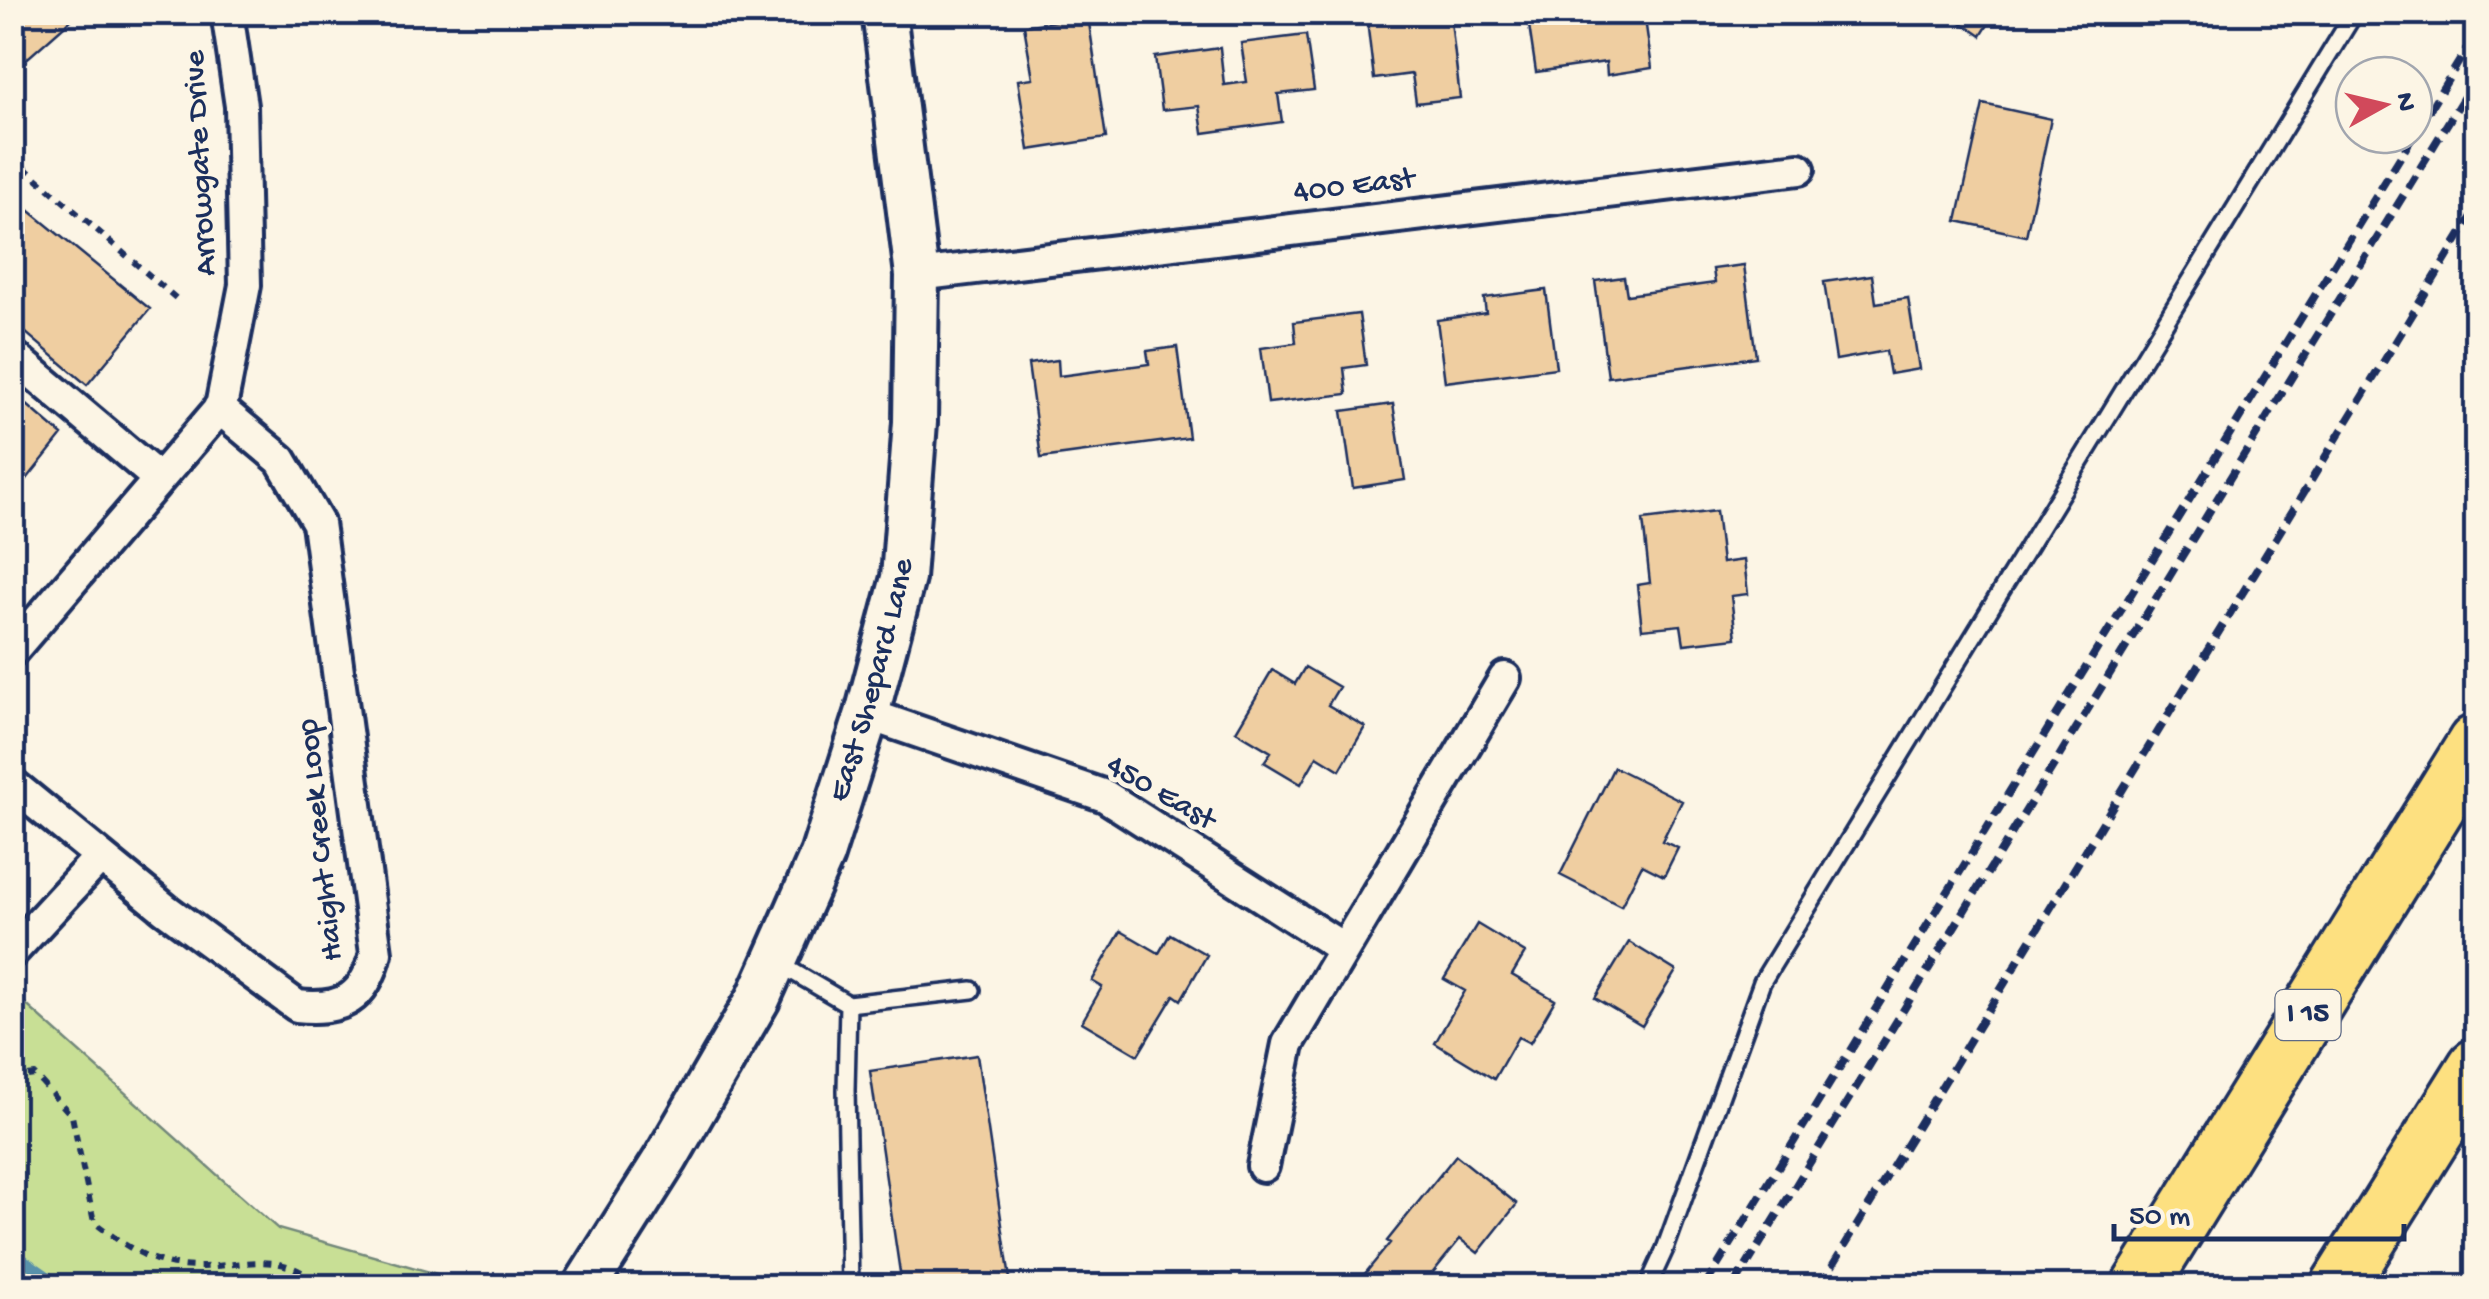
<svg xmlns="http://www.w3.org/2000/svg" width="2489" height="1299" viewBox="0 0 2489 1299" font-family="'Gochi Hand',sans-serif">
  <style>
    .green { fill: #c8df95; stroke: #72877a; stroke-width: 2.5 }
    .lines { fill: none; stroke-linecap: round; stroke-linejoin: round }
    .stream { stroke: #5991ab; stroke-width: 11 }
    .building { fill: #efcea1; stroke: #1b2f5e; stroke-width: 2.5 }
    .lane-casing { stroke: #1b2f5e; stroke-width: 22 }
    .street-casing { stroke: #1b2f5e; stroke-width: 38 }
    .secondary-casing { stroke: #1b2f5e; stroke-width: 50 }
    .highway-casing { stroke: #1b2f5e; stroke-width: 62 }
    .path { stroke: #1b2f5e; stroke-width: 6; stroke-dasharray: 8 8; stroke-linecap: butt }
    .lane { stroke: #fcf5e5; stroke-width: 15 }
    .street { stroke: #fcf5e5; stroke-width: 30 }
    .secondary { stroke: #fcf5e5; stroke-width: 42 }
    .highway { stroke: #fde080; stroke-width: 55 }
    .rail { stroke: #1b2f5e; stroke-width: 8; stroke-dasharray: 15 8; stroke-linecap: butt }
    .labels { text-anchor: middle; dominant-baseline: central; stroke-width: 10; stroke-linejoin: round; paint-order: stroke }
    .shield { fill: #fcf5e5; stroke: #5e6a86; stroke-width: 2.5 }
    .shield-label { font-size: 30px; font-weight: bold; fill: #1b2f5e }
    .street-label { font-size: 32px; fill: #1b2f5e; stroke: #fcf5e5 }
  </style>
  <rect width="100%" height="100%" fill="#fcf5e5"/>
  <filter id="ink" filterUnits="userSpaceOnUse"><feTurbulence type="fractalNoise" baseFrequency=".01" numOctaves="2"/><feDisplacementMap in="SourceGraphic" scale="20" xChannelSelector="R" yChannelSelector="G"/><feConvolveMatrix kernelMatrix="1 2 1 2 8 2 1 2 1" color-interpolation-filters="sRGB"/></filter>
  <g filter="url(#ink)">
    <!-- green -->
    <path class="green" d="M12,992L278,1229L479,1286H13Z"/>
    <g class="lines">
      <!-- stream -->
      <path class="stream" d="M12,1252L61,1286"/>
    </g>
    <!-- building -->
    <path class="building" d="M12,12H80L12,72Z
      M1366,12H1450L1460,98L1416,103L1412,74L1374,79Z
      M1527,12H1644L1652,68L1607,75L1606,62L1536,72Z
      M1946,12H1996L1981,36Z
      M1088,16L1106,138L1029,150L1018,80L1033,78L1024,26Z
      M1306,35L1314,90L1278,94L1282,122L1203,133L1199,106L1162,110L1155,57L1220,48L1224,85L1247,82L1241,43Z
      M1983,104L2051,119L2026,236L1957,221Z
      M20,203L150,309L87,385L12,321V212Z
      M1744,265L1756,357L1608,377L1595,281L1624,277L1627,295L1715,283L1713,269Z
      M1872,275L1876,303L1908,298L1919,369L1890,374L1886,351L1836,360L1824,282Z
      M1546,290L1556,368L1445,382L1437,320L1486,313L1484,298Z
      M1359,314L1366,365L1344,368L1347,394L1268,403L1261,348L1296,343L1294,322Z
      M1177,347L1189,438L1041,458L1028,364L1058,360L1059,376L1149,364L1147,351Z
      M12,392L62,435L12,498Z
      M1393,404L1405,480L1353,488L1342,411Z
      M1716,511L1722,563L1744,560L1748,594L1731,596L1736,638L1684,644L1681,625L1642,629L1637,585L1650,583L1643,520Z
      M1305,667L1339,687L1328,705L1365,727L1340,770L1317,756L1301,784L1264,762L1271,752L1236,731L1272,670L1295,684Z
      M1614,767L1682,801L1662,841L1678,848L1664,876L1642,865L1621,906L1560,875Z
      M1477,924L1525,953L1512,975L1555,1000L1530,1043L1518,1037L1494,1079L1435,1043L1465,991L1444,979Z
      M1121,931L1159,953L1170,934L1207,955L1181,1000L1174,995L1138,1055L1082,1022L1102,987L1092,981Z
      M1629,942L1676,971L1642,1026L1595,998Z
      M977,1055L1011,1286H902L870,1071Z
      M1456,1155L1517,1204L1478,1253L1460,1239L1422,1286H1366L1359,1281L1390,1243L1387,1241Z
      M1216,1276L1247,1286H1213Z"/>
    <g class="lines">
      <!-- lane casing -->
      <g class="lane-casing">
        <path id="lane" d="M778,963L848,1004L972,990
          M848,1004L846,1090L850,1286
          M1648,1286L1665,1249L1762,982L2355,12"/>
      </g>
      <!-- street casing -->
      <g class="street-casing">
        <path id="street" d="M917,275L1799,169
          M12,355L159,479
          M12,651L221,407L245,285L241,106L227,12
          M867,714L1105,796L1344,949
          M12,784L165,909L297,1006C343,1011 365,998 376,953L318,523L281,460L219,408
          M12,952L100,857
          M1263,1166L1288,1044L1505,678"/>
      </g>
      <!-- secondary casing -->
      <g class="secondary-casing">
        <g id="secondary">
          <path id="s1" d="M585,1286L666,1158L758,999L775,961L822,855L867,714L903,578L915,422L917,275L884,12"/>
        </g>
      </g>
      <!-- highway casing -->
      <g class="highway-casing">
        <path id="highway" d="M2140,1286L2476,743
          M2339,1286L2476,1067"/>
      </g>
      <!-- path -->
      <path class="path" d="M12,157L178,300
        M12,542L19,548L12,554
        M12,1078L35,1075L72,1116L94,1222C117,1240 140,1257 170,1264C226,1277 272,1240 320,1286"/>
      <!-- lane -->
      <use href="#lane" class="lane"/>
      <!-- street -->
      <use href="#street" class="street"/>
      <!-- secondary -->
      <use href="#secondary" class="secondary"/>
      <!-- highway -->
      <use href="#highway" class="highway"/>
      <!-- rail -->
      <path class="rail" d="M1705,1286L2476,34
        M1734,1286L2476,77
        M1820,1286L2476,210"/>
    </g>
  </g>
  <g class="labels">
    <!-- shield labels -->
    <rect class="shield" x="2275.5" y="990" width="65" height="50" rx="8"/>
    <g class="shield-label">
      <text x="2308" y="1015">I 15</text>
    </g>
    <!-- street labels -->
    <g class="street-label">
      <text transform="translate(202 163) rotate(-93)">Arrowgate Drive</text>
      <text transform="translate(1354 187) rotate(-7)">400 East</text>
      <text stroke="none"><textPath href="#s1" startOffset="675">East Shepard Lane</textPath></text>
      <text transform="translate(1160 794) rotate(30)">450 East</text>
      <text transform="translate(322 840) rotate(-96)">Haight Creek Loop</text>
    </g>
  </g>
  <!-- margin -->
  <rect width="2489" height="1299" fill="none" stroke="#fcf5e5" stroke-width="50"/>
  <rect x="25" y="25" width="2439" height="1249" fill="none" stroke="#1b2f5e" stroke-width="4" filter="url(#ink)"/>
  <!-- north arrow -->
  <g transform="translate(2384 105) rotate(82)"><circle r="48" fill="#fcf5e5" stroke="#a2a6af" stroke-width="2.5"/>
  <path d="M0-8L18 38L0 25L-18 38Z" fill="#d1495b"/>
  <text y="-15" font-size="28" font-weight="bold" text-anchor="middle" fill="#1b2f5e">N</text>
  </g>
  <!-- scale -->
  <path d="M2114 1224v15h290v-15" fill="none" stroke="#1b2f5e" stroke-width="5"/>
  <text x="2129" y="1224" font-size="30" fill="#1b2f5e" stroke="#fcf5e5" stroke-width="8" paint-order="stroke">50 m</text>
</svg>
